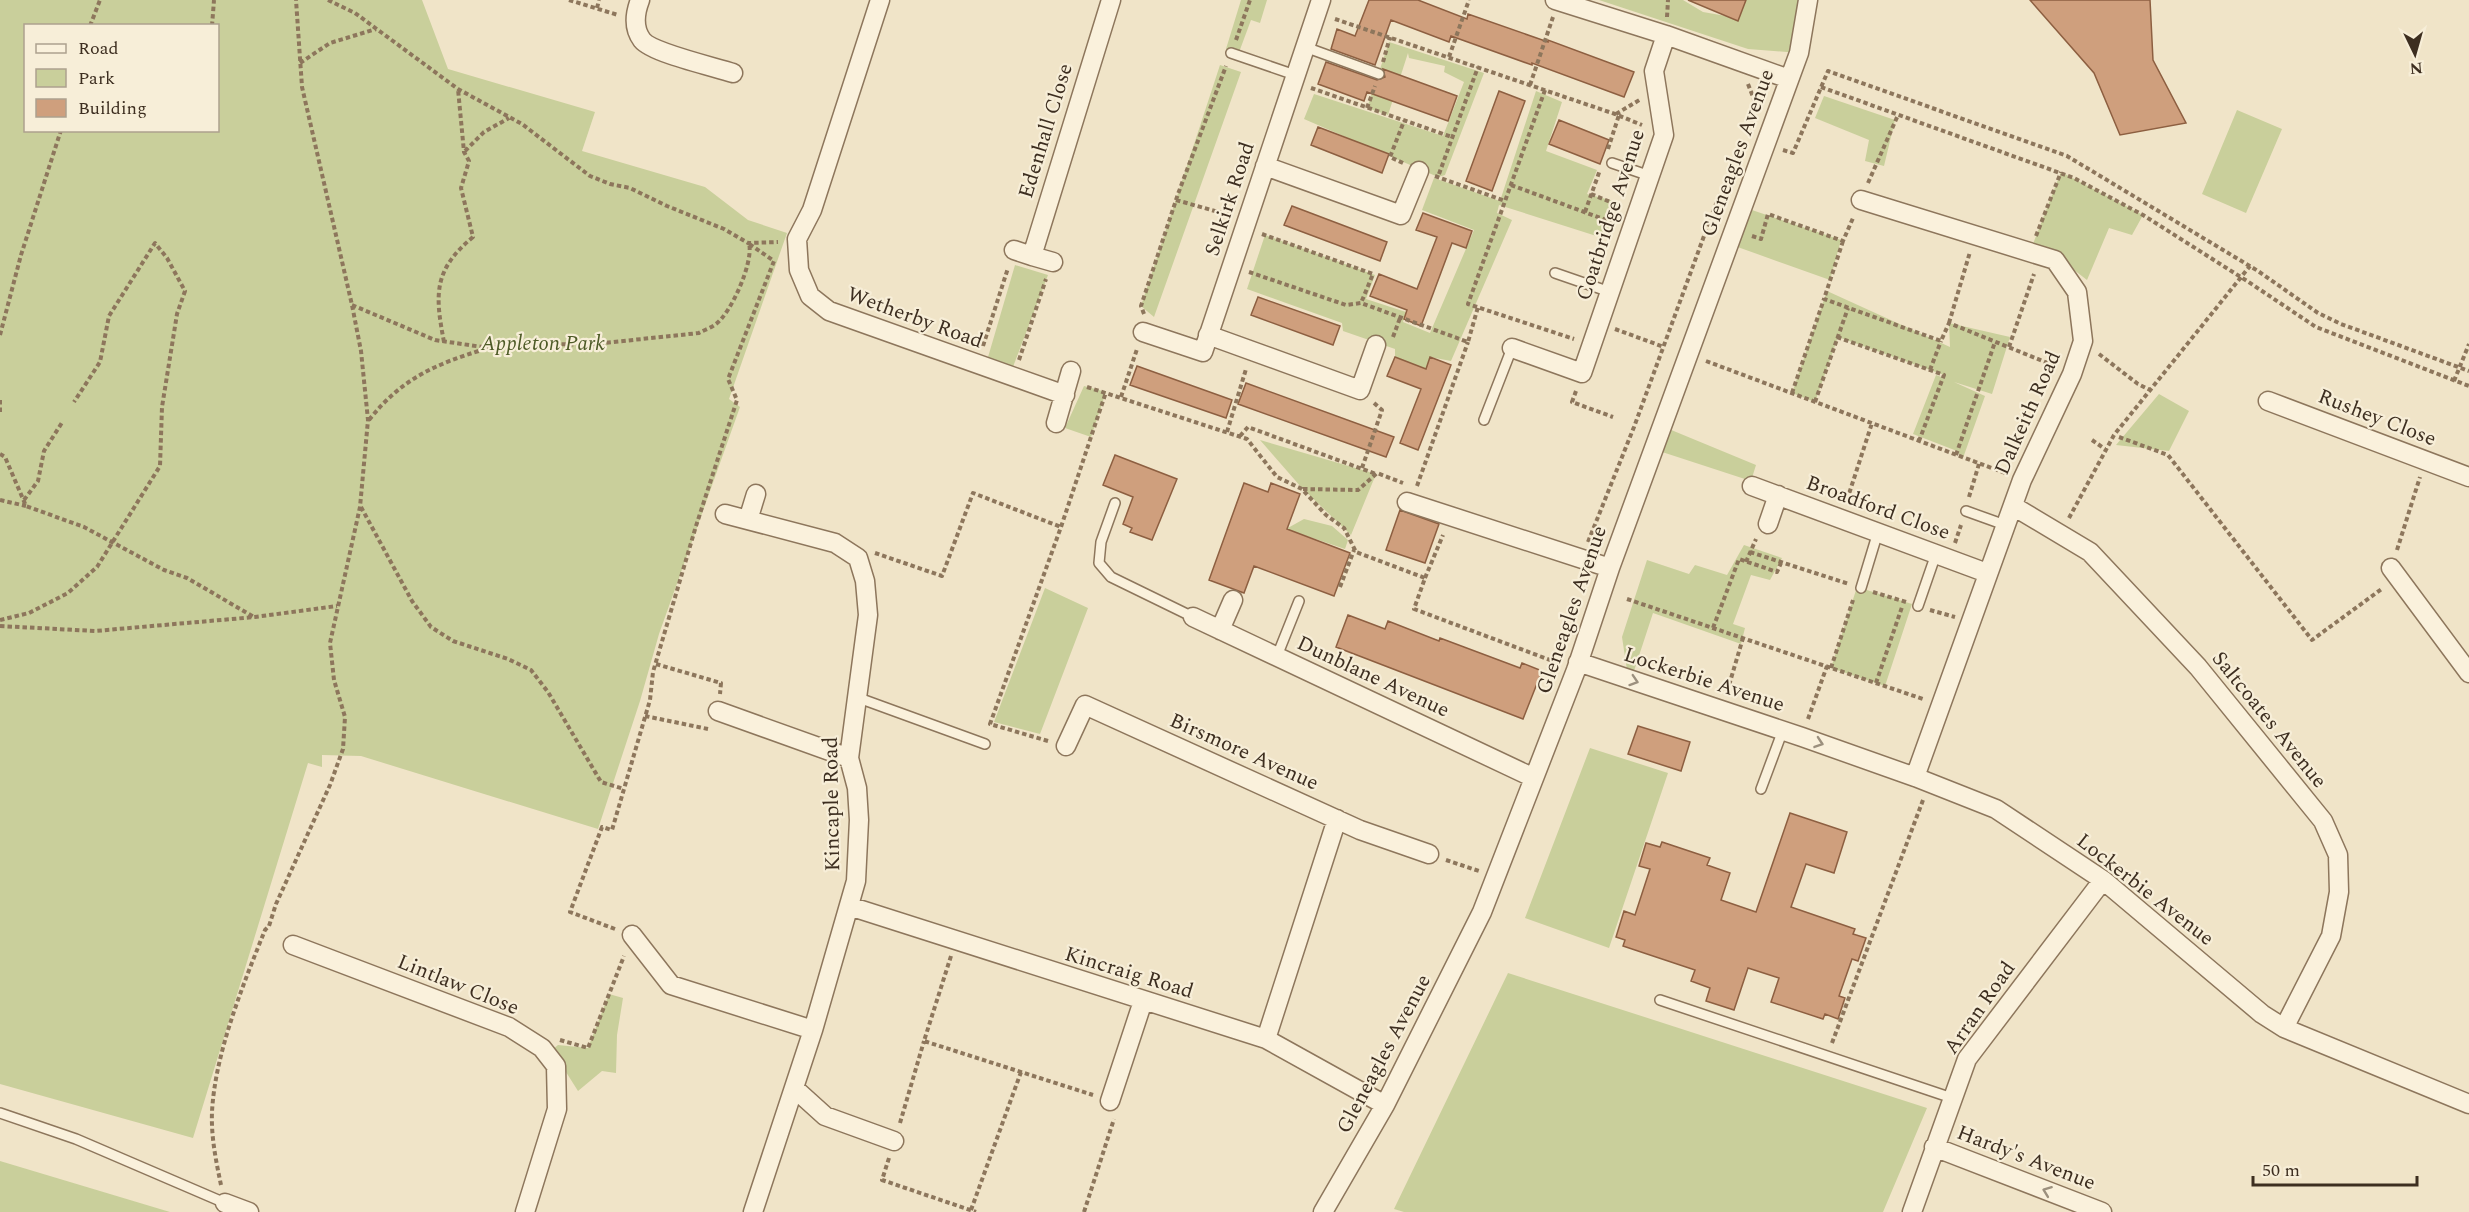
<svg xmlns="http://www.w3.org/2000/svg" width="2469" height="1212" viewBox="0 0 2469 1212" font-family="Spectral,serif">
  <style>
    .green { fill: #c9cf9b; fill-rule: evenodd }
    .building { fill: #cf9f7d; stroke: #8d5f41; stroke-width: 1.5 }
    .lines { fill: none; stroke-linecap: round; stroke-linejoin: round }
    .service-casing { stroke: #8d765c; stroke-width: 12 }
    .minor-casing { stroke: #8d765c; stroke-width: 21 }
    .path { stroke: #8d765c; stroke-width: 4; stroke-dasharray: 4.5 3; stroke-linecap: butt }
    .service { stroke: #faf1dc; stroke-width: 9 }
    .minor { stroke: #faf1dc; stroke-width: 18 }
    .oneway { stroke: #9c907e }
    .labels { text-anchor: middle; dominant-baseline: central; stroke-width: 4.5; stroke-linejoin: round; paint-order: stroke }
    .street-label { font-size: 21px; fill: #3d2e20; stroke: #f7eed8 }
    .park-label { font-size: 21px; font-style: italic; fill: #4d5a26; stroke: #f7eed8 }
  </style>
  <rect width="100%" height="100%" fill="#f0e4c8"/>
  <!-- green -->
  <path class="green" d="M0,0H422L448,69L595,112L582,151L705,187L748,220L787,233L729,399L740,407L659,634L640,701L598,829L361,756L322,755V767L308,763L193,1138L0,1084ZM26,26H218V130H26Z
    M1241,0H1267L1260,23L1251,20L1238,55L1226,49Z
    M1599,0H1683L1703,12L1726,16L1741,0H1808L1799,53L1748,49Z
    M1389,42L1484,73L1445,175L1438,177L1304,119L1314,94L1443,136L1464,82L1444,72L1445,66L1409,58L1408,53L1388,115L1367,108Z
    M1220,65L1241,72L1154,317L1141,306Z
    M1536,91L1562,102L1546,151L1597,170L1587,194L1621,203L1609,240L1499,205L1497,213L1512,220L1451,361L1430,357L1426,369L1395,357V349L1343,331L1342,323L1247,289L1265,235L1375,275L1366,299L1406,312L1403,322L1430,333L1474,230L1422,210L1434,178L1500,201Z
    M1824,96L1895,120L1884,166L1865,161L1869,140L1815,118Z
    M2237,110L2282,129L2246,213L2202,194Z
    M2061,172L2143,215L2132,235L2109,228L2087,280L2065,263L2031,249Z
    M1746,208L1841,240L1830,280L1732,245Z
    M1015,265L1048,275L1011,372L986,364Z
    M1827,291L1950,347L1949,323L2010,337L1992,394L1954,382L1985,396L1963,458L1957,451L1913,434L1936,375L1944,378V375L1838,337L1815,402L1792,393Z
    M1084,386L1106,392L1091,437L1065,428Z
    M2159,394L2189,411L2169,451L2116,445Z
    M1664,427L1756,465L1751,481L1656,450Z
    M1260,440L1376,474L1351,535L1301,487Z
    M1304,519L1332,526L1348,540L1345,549L1286,529Z
    M1744,545L1782,558L1770,580L1751,575L1733,624L1745,628L1741,644L1653,613L1633,674L1627,670L1622,637L1647,560L1689,574L1695,565L1727,575Z
    M1857,587L1912,604L1885,686L1831,668Z
    M1045,588L1088,608L1040,734L994,722Z
    M1590,748L1668,773L1609,948L1525,918Z
    M1508,973L1927,1108L1883,1212H1404L1394,1209Z
    M609,994L623,998L617,1035L616,1073L602,1071L578,1091L552,1050L558,1045L588,1048Z
    M0,1161L170,1212H0Z"/>
  <!-- building -->
  <path class="building" d="M1369,0H1418L1467,19L1468,14L1548,42V40L1634,72L1624,97L1532,63V65L1451,36L1449,42L1391,20L1375,65L1331,49L1337,29L1355,36Z
    M1688,0H1746L1738,21Z
    M2030,0H2150L2153,60L2186,123L2120,135L2094,73Z
    M1326,62L1377,80L1385,77L1383,69L1457,96L1448,121L1367,92L1364,101L1318,84Z
    M1499,91L1525,101L1492,191L1466,181Z
    M1559,120L1609,140L1600,164L1549,144Z
    M1318,127L1389,154L1382,173L1311,145Z
    M1292,206L1387,242L1380,261L1284,225Z
    M1423,213L1472,231L1466,248L1452,243L1421,326L1404,319L1407,310L1370,296L1379,274L1417,289L1437,237L1416,230Z
    M1258,297L1340,326L1333,345L1251,315Z
    M1395,357L1426,369L1430,357L1451,365L1418,450L1400,443L1421,389L1387,376Z
    M1137,366L1232,400L1226,418L1130,385Z
    M1246,383L1394,437L1386,457L1238,404Z
    M1115,455L1177,479L1152,540L1130,532L1132,528L1123,524L1133,497L1103,485Z
    M1244,483L1268,492L1271,483L1300,494L1287,529L1350,553L1334,596L1254,566L1244,593L1209,580Z
    M1400,510L1439,524L1425,563L1386,550Z
    M1348,615L1385,629L1388,621L1439,641L1440,638L1520,668L1522,663L1542,671L1523,719L1336,647Z
    M1638,726L1690,742L1681,771L1628,754Z
    M1790,813L1847,832L1834,873L1806,864L1791,907L1855,929L1853,934L1866,938L1858,961L1852,959L1839,996L1845,998L1838,1019L1825,1014L1823,1019L1771,1002L1779,978L1748,968L1734,1010L1706,1001L1710,988L1691,981L1695,970L1623,946L1625,940L1616,937L1624,911L1635,915L1650,869L1639,866L1646,843L1660,847L1662,842L1710,858L1707,865L1730,873L1721,900L1756,912Z"/>
  <g class="lines">
    <!-- service casing -->
    <g class="service-casing">
      <path id="service" d="M1305,47L1379,74
        M1231,53L1295,75
        M1612,163L1650,176
        M1555,273L1610,292
        M1484,420L1512,348
        M1115,503L1101,542L1099,563L1111,577L1193,617
        M1966,511L2005,525
        M1861,588L1878,532
        M1918,606L1936,554
        M1277,656L1299,601
        M856,697L985,744
        M1761,789L1783,730
        M1660,1000L1952,1098
        M0,1113L76,1139L225,1203"/>
    </g>
    <!-- minor casing -->
    <g class="minor-casing">
      <path id="minor" d="M640,0C635,13 633,28 642,40C652,53 715,67 733,73
        M880,0L812,210L797,239L799,270L810,296L829,311L1065,395
        M1555,0L1666,35L1789,79
        M1265,166L1401,215L1419,171
        M1861,200L2055,260L2077,292L2083,341L2072,374L2022,480L1915,777
        M1014,250L1032,256
        M1053,262L1032,256L1111,0
        M1143,332L1203,352L1321,0
        M1208,335L1360,390L1376,345
        M1512,348L1582,373L1664,135L1654,71L1666,35
        M2268,401L2469,477
        M1056,423L1071,371
        M1752,486L1987,573
        M1407,502L1610,568
        M2013,506L2090,552L2198,667L2323,821L2338,855L2339,892L2331,936L2284,1028
        M725,514L835,543L858,558L865,581L868,615L849,758L857,788L859,820L856,881L813,1030L753,1212
        M748,520L756,494
        M1768,524L1778,495
        M2391,568L2469,673
        M1193,617L1534,778
        M1220,630L1233,600
        M1578,662L1802,737L1915,777L1996,809L2103,880L2262,1014L2284,1028L2469,1104
        M718,711L849,758
        M1066,746L1085,705L1360,830L1429,854
        M849,906L1266,1039L1385,1105
        M632,935L671,985L813,1030
        M293,945L509,1027L542,1048L556,1066L557,1109L525,1212
        M1266,1039L1337,819
        M794,1088L825,1116L894,1141
        M1110,1101L1143,1001
        M1934,1147L2102,1212
        M225,1203L249,1212
        M1323,1212L1385,1105L1482,912L1576,670L1610,568L1799,53L1808,0
        M1912,1212L1967,1059L2103,880"/>
    </g>
    <!-- path -->
    <path class="path" d="M328,0L355,13L458,89L522,124L590,176L610,184L630,188L667,206L724,229L748,243L778,242
      M569,0L618,15
      M597,8L599,0
      M1667,17L1668,0
      M1335,19L1615,114L1642,125
      M90,26L100,0
      M212,26L214,0
      M1236,40L1250,0
      M1449,57L1469,0
      M1383,62L1390,37
      M300,63L330,43L376,29
      M1748,84L1757,107
      M1530,85L1553,17
      M1821,87L2074,178L2143,215L2247,281L2316,327L2469,386
      M1311,88L1452,137
      M1545,90L1468,304L1574,339
      M1367,108L1375,86
      M1616,114L1641,99
      M1608,149L1619,115
      M1783,150L1793,153L1828,71L2067,156L2258,271L2318,313L2341,324L2469,371
      M465,151L484,132L509,118
      M1403,163L1390,157L1404,121
      M1439,174L1478,67
      M1435,176L1505,201
      M1868,183L1898,115
      M1511,185L1614,223
      M1591,194L1620,206
      M1176,200L1229,215
      M1585,212L1600,170
      M1262,234L1373,274L1361,303
      M1752,236L1761,239L1768,214L1843,241L1853,218
      M2036,236L2061,172
      M1843,241L1824,299L1941,341L1949,323L2055,366
      M1249,272L1346,305L1361,303L1468,342L1478,307
      M352,305L435,340L489,348L530,343L585,345L699,333C704,330 711,328 716,324C731,313 754,262 749,243
      M1144,314L1141,306L1178,194L1226,66
      M1949,323L1970,252
      M1615,329L1664,347
      M0,335L21,255L61,130
      M1393,337L1400,318
      M1837,337L1944,375L1919,441
      M444,342C435,295 433,270 473,237L461,188L469,161L464,152L458,89
      M983,346L1008,268
      M2009,347L2034,274
      M2099,354L2138,384L2150,390
      M1019,360L1046,279
      M1706,361L2005,473
      M1930,370L1941,341
      M2454,381L2469,344
      M1087,387L1247,439L1277,477L1302,489L1326,515L1344,528L1356,552L1425,578L1414,609L1558,663
      M1576,391L1572,402L1613,417
      M1792,393L1824,299
      M1121,397L1137,349
      M0,400V413
      M1815,402L1848,308
      M369,420C402,378 436,364 485,349
      M1227,432L1246,369
      M1240,436L1248,427L1376,474
      M2119,437L2168,455L2312,640L2383,588
      M2092,440L2105,449
      M0,454L5,457L26,506L84,527L164,570L187,578L254,617
      M1956,455L1995,342
      M1362,468L1382,410L1373,402
      M1417,486L1468,342
      M1303,489L1358,490L1377,473L1403,483
      M1969,497L1979,464
      M0,500L26,506
      M24,500L38,481L44,451L63,421
      M1847,500L1872,423
      M361,507L412,601L431,627L453,641L508,659L531,670L548,692L601,782L624,789
      M2069,518L2114,435L2250,266
      M1588,542L1634,427L1715,206L1734,166
      M1955,543L1961,525
      M2397,550L2420,477
      M1750,552L1849,584
      M875,553L942,576L973,493L1061,527
      M1746,562L1756,539
      M1425,578L1443,535
      M1340,587L1354,550
      M1873,592L1906,602
      M1627,599L1923,699
      M1930,610L1955,617
      M0,620L29,613L68,593L97,567L160,466L162,407L177,314L185,291L167,258L155,243L109,316L100,362L74,402
      M0,626L95,631L255,617L337,606
      M1713,628L1739,559L1777,572L1781,563
      M656,664L721,683L720,694
      M1831,668L1853,600
      M1876,683L1902,607
      M1727,692L1743,638
      M645,716L708,729
      M1808,719L1827,666
      M1048,741L990,724L1061,527L1106,392
      M1446,860L1479,871
      M615,929L570,912L602,827L612,830L650,700L653,672L696,526L737,400L728,379L774,261L748,243
      M951,956L924,1041L1093,1095
      M560,1040L588,1048L624,956
      M1832,1043L1923,800
      M900,1123L924,1041
      M889,1158L882,1180L976,1212
      M221,1185C216,1161 211,1137 212,1112C215,1053 243,985 265,930L269,926L276,904L330,785L343,749L345,717L334,680L330,643L360,507L368,420L361,351L352,305L302,87L296,0
      M971,1210L1021,1072
      M1084,1212L1114,1119"/>
    <!-- service -->
    <use href="#service" class="service"/>
    <!-- minor -->
    <use href="#minor" class="minor"/>
  </g>
  <!-- one-way arrows -->
  <defs><path id="oneway-chevron" d="M-2-3.5L2.5 0L-2 3.5" fill="none" stroke-width="1.6" stroke-linecap="round" stroke-linejoin="round" transform="scale(1.5)"/></defs>
  <g class="oneway">
    <use href="#oneway-chevron" transform="translate(1634 681) rotate(18)"/>
    <use href="#oneway-chevron" transform="translate(1819 743) rotate(19)"/>
    <use href="#oneway-chevron" transform="translate(2047 1191) rotate(-159)"/>
  </g>
  <g class="labels">
    <!-- street labels -->
    <g class="street-label">
      <text transform="translate(1046 131) rotate(-73)">Edenhall Close</text>
      <text transform="translate(1738 153) rotate(-70)">Gleneagles Avenue</text>
      <text transform="translate(1230 199) rotate(-72)">Selkirk Road</text>
      <text transform="translate(1611 215) rotate(-72)">Coatbridge Avenue</text>
      <text transform="translate(915 318) rotate(20)">Wetherby Road</text>
      <text transform="translate(2028 413) rotate(-66)">Dalkeith Road</text>
      <text transform="translate(2377 418) rotate(21)">Rushey Close</text>
      <text transform="translate(1878 508) rotate(20)">Broadford Close</text>
      <text transform="translate(1572 610) rotate(-71)">Gleneagles Avenue</text>
      <text transform="translate(1373 677) rotate(25)">Dunblane Avenue</text>
      <text transform="translate(1704 680) rotate(18)">Lockerbie Avenue</text>
      <text transform="translate(2269 720) rotate(51)">Saltcoates Avenue</text>
      <text transform="translate(1244 752) rotate(24)">Birsmore Avenue</text>
      <text transform="translate(832 804) rotate(-91)">Kincaple Road</text>
      <text transform="translate(2145 890) rotate(38)">Lockerbie Avenue</text>
      <text transform="translate(1129 973) rotate(17)">Kincraig Road</text>
      <text transform="translate(458 985) rotate(22)">Lintlaw Close</text>
      <text transform="translate(1980 1008) rotate(-55)">Arran Road</text>
      <text transform="translate(1384 1054) rotate(-62)">Gleneagles Avenue</text>
      <text transform="translate(2026 1158) rotate(21)">Hardy's Avenue</text>
    </g>
    <!-- park labels -->
    <g class="park-label">
      <text x="543" y="344">Appleton Park</text>
    </g>
  </g>
  <!-- legend -->
  <rect x="24" y="24" width="195" height="108" fill="#f7eed8" stroke="#ada18e" stroke-width="1.5"/>
  <rect x="36" y="44" width="30" height="9" fill="#faf1dc" stroke="#ada18e" stroke-width="1.5"/>
  <text x="78" y="54" font-size="18" fill="#3d2e20">Road</text>
  <rect x="36" y="69" width="30" height="18" fill="#c9cf9b" stroke="#ada18e" stroke-width="1.5"/>
  <text x="78" y="84" font-size="18" fill="#3d2e20">Park</text>
  <rect x="36" y="99" width="30" height="18" fill="#cf9f7d" stroke="#ada18e" stroke-width="1.5"/>
  <text x="78" y="114" font-size="18" fill="#3d2e20">Building</text>
  <!-- north arrow -->
  <g transform="translate(2415 54) rotate(175)" stroke="#f7eed8" stroke-width="4.5" paint-order="stroke">
  <path d="M0-4.5L10 22L0 15L-10 22Z" fill="#3d2e20"/>
  <text y="-9" font-size="16" font-weight="bold" text-anchor="middle" fill="#3d2e20">N</text>
  </g>
  <!-- scale -->
  <path d="M2253 1176v9h164v-9" fill="none" stroke="#3d2e20" stroke-width="3"/>
  <text x="2262" y="1176" font-size="18" fill="#3d2e20" stroke="#f7eed8" stroke-width="4.5" paint-order="stroke">50 m</text>
</svg>
